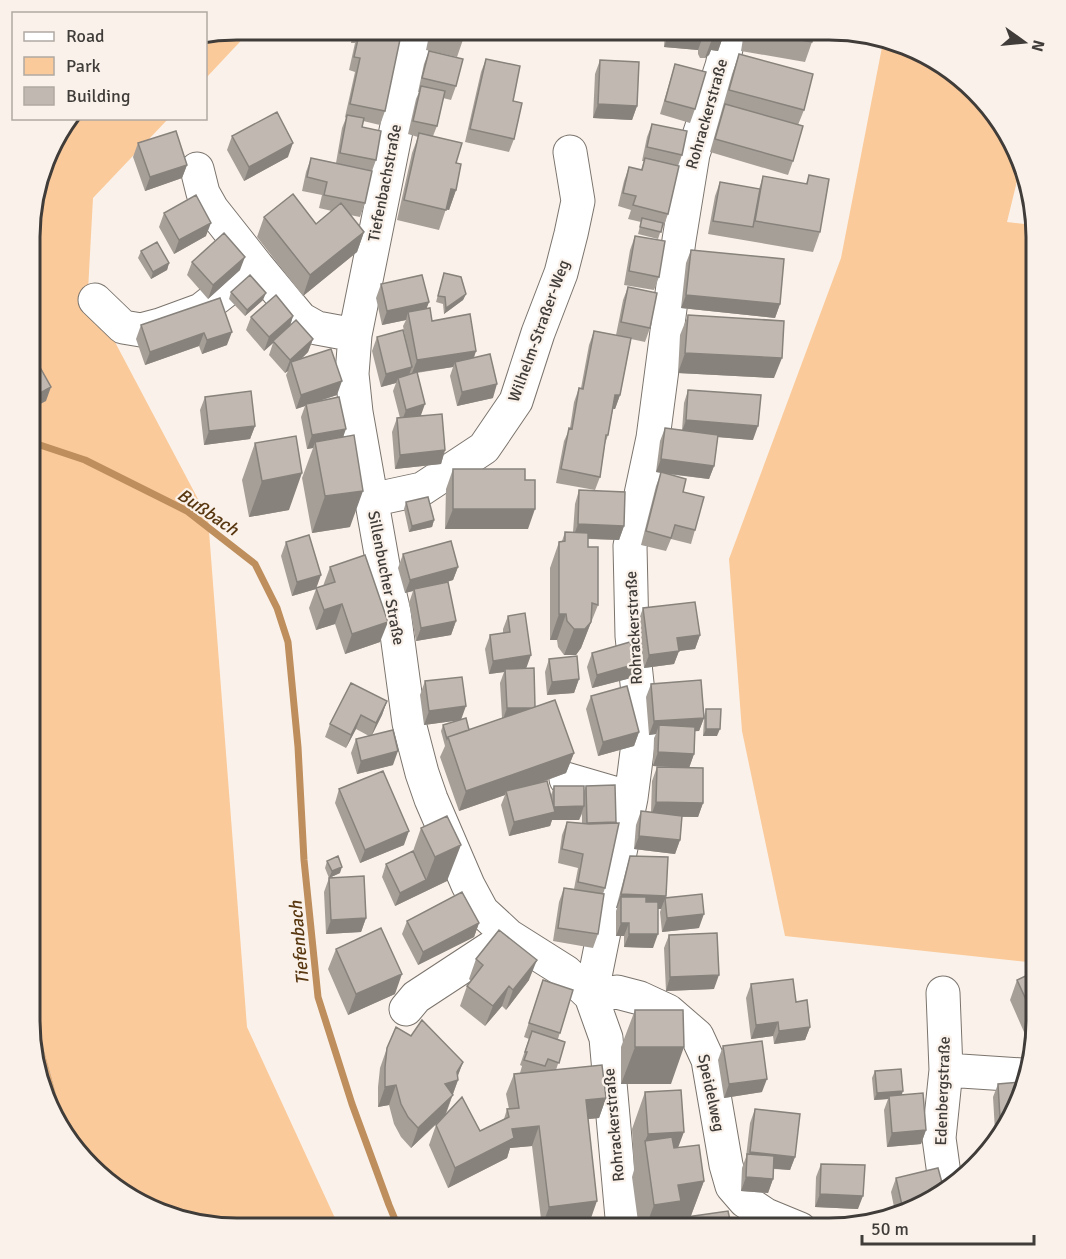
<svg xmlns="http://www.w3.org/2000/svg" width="1066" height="1259" viewBox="0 0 1066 1259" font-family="Signika,sans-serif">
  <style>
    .green { fill: #faca9b }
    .forest { fill: #dfad7c }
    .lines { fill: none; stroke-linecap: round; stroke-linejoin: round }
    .stream { stroke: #be8e5d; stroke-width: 7 }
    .minor-casing { stroke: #7b746d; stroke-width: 35 }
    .minor { stroke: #fff; stroke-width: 33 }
    .wall { fill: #a69f98 }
    .shaded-wall { fill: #87827c }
    .building { fill: #c1b9b1; stroke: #87827c; stroke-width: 1.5 }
    .labels { text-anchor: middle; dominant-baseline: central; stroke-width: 4.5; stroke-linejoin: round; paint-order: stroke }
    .street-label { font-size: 16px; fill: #403c39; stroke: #faf2ea }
    .water-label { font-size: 18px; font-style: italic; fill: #593811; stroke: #faf2ea }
    .rim { fill: none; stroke: #403c39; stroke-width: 3 }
  </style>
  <rect width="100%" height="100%" fill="#faf2ea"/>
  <!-- green -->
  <path class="green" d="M238,30H251L206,78V35Z
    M883,42L944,65L1008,133L1019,173L1007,222L1033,225L1036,237V963L785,936L742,731L729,559L841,258Z
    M70,119H168L93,198L88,291L208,518L247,1027L340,1229H224L123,1194L68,1136L30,999L32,210L58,134Z"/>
  <!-- forest -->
  <path class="forest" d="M30,999L68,1136L58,1126L30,1022Z"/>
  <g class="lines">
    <!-- stream -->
    <path class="stream" d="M31,442L85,460L187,511L255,564L277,608L288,642L298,747L304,860L318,997L352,1104L389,1205L399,1229"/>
    <!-- minor casing -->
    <g class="minor-casing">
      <path id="minor" d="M416,31L355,335L352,374L356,412L383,565L394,612L409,723L422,773L431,799L468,885L482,911L509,936L566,972L591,996
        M197,169L203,193L212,209L257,266L301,319L317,328L355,335
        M95,300L123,327L141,330L160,325L201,310L257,266
        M371,500L422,489L484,448L516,401L538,333L561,273L571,234L578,201L570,152
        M566,779L631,798
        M943,993L946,1070L939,1138L946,1189
        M591,996L617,992L640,998L668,1011L697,1036L708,1060L726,1165L732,1186L745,1201L766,1215L800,1229
        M406,1009L416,997L509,936
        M946,1070L1022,1075
        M623,1229L606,1038L591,996L631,798L641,721L632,636L630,546L653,438L679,240L693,154L722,66L730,31"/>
    </g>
    <!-- minor -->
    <use href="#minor" class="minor"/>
  </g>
  <!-- wall -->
  <path class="wall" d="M353,30H402L385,111L380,125L363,121L362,127L376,160L372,171L365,203L360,217L350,215L364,232L357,252L303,296L257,237L264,217L316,224L332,211L319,208L322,195L302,191L306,172L311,158L336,163L342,128L346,118L345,117L355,72L349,70L355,43H351Z
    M430,31H466L457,57L426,50Z
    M543,31H604L602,37L544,41Z
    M665,31H725L718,51L711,50L709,55L705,58H700L698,54V50L664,47Z
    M744,32H814L812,42L805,62L741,51Z
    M429,51L456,86L451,100L443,98L437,126L433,136L456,163V190L449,210L446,209L439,230L397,220L412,153L418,137L408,134L416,99L419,92H418L424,64Z
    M739,54L804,110L798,125L793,161L788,175L710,152L732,74Z
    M486,59L513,101L514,139L509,152L465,142L481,72Z
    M600,60L637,106L632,120L593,118L595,74Z
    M675,64L695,109L690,123L660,114Z
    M652,124L682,155L678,166L668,214L663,228L662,227L658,239L638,234L641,222L628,219L631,210L618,206L624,181L629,167L641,170L644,161H642L647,137Z
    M232,136L288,157L244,181L227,150Z
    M138,143L187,165L182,178L145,191L133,157Z
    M809,175L820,232L813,252L708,234L715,196L720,182L759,189L763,176L806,184Z
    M164,213L206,236L174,254L159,227Z
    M635,236L659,277L654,290L624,285L630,250Z
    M691,250L780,304L775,318L681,308L686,263Z
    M141,251L169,263L167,270L151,279L138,258Z
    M192,262L240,270L208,299L187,275Z
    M444,273L466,294L463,300L444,314L443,304L436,302Z
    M381,284L429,302L426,309L432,321L476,351L474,358L493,398L457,406L450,376L453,367L417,373L421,416L445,450L441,464L395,469L392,432L397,418H400L393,391L396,383L381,387L372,351L377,337L408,352L403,326L406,320L382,325L376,298Z
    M628,287L650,328L645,342L631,339L620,395L615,409H613L608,435L605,444L600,477L595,490L556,483L564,441L570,428L574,402L579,388H581L589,345L594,331L616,335L623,300Z
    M231,292L263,300L245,316L229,299Z
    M220,298L227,345L202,354L199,346L145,365L136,339L141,325Z
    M688,315L774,378L678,373L680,335Z
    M293,316L290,326L313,339L308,352L302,358L337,395L317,402L343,437L350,527L312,533L302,478L313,448L307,449L301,417L305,406L296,409L286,375L288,371L285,373L269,355L273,343L264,351L246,330L251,317Z
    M688,390L753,440L718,437L714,466L709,479L667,474L683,492L695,530L691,544L671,539L666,551L641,545L656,486L661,473L656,472L660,441L665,428L682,430L684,403Z
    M205,397L255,426L250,439L204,445L200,410Z
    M255,443L289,510L249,517L242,480Z
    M453,469L528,529H445L446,489Z
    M579,490L624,526L619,540L588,539V547L598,605L581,648L576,655H564L558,647L557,640H550V568L559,542L562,541L565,532H573L575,504Z
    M406,502L434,520L432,527L409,532L404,509Z
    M286,542L316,588L323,586L330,567L380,642L345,654L335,624L316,630L309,608L316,589L292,596L281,556Z
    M403,554L458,567L453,580L441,584L456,621L451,635L416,641L409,603L413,591L405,593L398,568Z
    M643,608L700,635L695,649L679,651L674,664L644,668L638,622Z
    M508,616L526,669L535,707L574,753L566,773L540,783L551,795L554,786L584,791L586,786L615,823L605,888L603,894L598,934L593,948L553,941L559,902L564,888L574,889L578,868L558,863L562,835L567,822L582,823V814L579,820H552L550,826L509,836L501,805L505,795L459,811L440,757L445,746L441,731L443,725L460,720L424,725L420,695L425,681L461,720L469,730L502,718L500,683L504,672L489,674L485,649L490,635L503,633V629Z
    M592,653L636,664L631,678L592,688L587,667Z
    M549,659L579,679L574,693L547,695L545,672Z
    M651,684L704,716L706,709L717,736H703L704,718L699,731H695L694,754L689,768L653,766L654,738L656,734L649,735L646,697Z
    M591,696L639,732L634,746L598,756L586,709Z
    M387,701L382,715L372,735L393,765L357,774L351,753L356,739L369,736L356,729L346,748L325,737L330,724Z
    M657,767L703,803L698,817H682L680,840L675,854L634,849L636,825L641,811L651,812L652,781Z
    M339,789L404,845L360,863L335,803Z
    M421,828L447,881L395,906L382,877L386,864L413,851Z
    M630,856L666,898L699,928L662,932L660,912L661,909H658L653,948L624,947V936H616V911L617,908H616L626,870Z
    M327,861L340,873L329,878L325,868Z
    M329,878L366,918L361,932L326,934L324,892Z
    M407,921L479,923L474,937L418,965L402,934Z
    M669,935L714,989L666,991L664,948Z
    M336,949L395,994L348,1015L328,969Z
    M476,959L529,980L506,1010L502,1006L485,1026L460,1006L467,986L471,981L469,979Z
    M1036,971V1035L1031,1048L1010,1000L1017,980Z
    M543,980L573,990L558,1039L565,1042L556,1070L606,1098L599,1118L588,1119L590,1221L542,1227L532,1146L510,1148L507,1158L448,1188L429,1145L436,1125L443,1118L411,1148L401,1137L394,1124L389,1105L378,1107V1087L380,1068L387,1048L411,1036L463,1062L457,1077L458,1080L446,1114L480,1131L504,1119L507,1109H509L506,1094L514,1074L520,1073L522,1066L520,1065L529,1039L524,1037Z
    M751,984L796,1002L810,1027L805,1040L774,1044L773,1036L751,1039L746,998Z
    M635,1010L671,1084H621V1047Z
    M723,1046L762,1092L724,1098L718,1060Z
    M875,1071L902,1095L926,1130L921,1144L887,1147L884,1110L888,1099L874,1100L872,1078Z
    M1020,1082L995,1131L993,1097L998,1084Z
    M645,1092L678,1148L704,1181L691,1216L732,1229H676L679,1220H674L671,1229H639L632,1177L634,1170L632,1129Z
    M755,1109L795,1157L790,1170L774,1169L773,1179L768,1193L741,1191L742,1168L746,1157L750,1123Z
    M821,1164L858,1209L815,1207L816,1177Z
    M896,1178L933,1201L895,1212L891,1192Z"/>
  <!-- shaded-wall -->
  <path class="shaded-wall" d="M548,31H604L602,37L544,41Z
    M670,31H705L698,50L664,47Z
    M715,31H725L718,51L711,50L709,55L705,58Z
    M598,104L637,106L632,120L593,118Z
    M293,143L288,157L244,181L249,167Z
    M187,165L182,178L145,191L150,177Z
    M451,189L456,190L449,210L443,209Z
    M211,223L206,236L174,254L179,240Z
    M364,232L357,252L303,296L310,275Z
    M245,257L240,270L208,299L213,285Z
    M169,263L167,270L151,279L153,272Z
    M266,293L263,300L245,316L247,310Z
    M466,294L463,300L444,314L446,308Z
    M686,295L780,304L775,318L681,308Z
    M429,302L424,315L408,312L406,320L382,325L387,311Z
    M293,316L289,329L264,351L269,337Z
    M232,332L227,345L202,354L207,340Z
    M204,333L199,346L145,365L150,352Z
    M313,339L308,352L293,367L291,362L288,371L285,373L290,360Z
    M476,351L471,364L455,362L453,367L412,373L417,360Z
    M685,353L782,358L774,378L678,373Z
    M412,367L407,380L398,378L396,383L381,387L386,374Z
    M342,381L337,395L306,405V404L305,406L296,409L301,395Z
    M497,384L493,398L457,406L462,392Z
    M51,387L46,401L31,409V398Z
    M615,395H620L615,409L610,408Z
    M425,404L420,418L401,423L406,410Z
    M686,420L758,426L753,440L681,434Z
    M255,426L250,439L204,445L209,431Z
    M346,429L341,443L315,442L313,448L307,449L312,435Z
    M445,450L441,464L395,469L400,455Z
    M661,459L714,466L709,479L656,472Z
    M302,473L289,510L249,517L262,481Z
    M363,491L350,527L312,533L325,496Z
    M453,509H535L528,529H445Z
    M434,520L432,527L409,532L412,526Z
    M578,524L624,526L619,540L573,538Z
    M458,567L453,580L414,591V589L413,591L405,593L410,580Z
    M321,575L316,589L292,596L297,582Z
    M342,604L335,624L316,630L324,610Z
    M559,614H566L557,640H550Z
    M456,621L451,635L416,641L421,628Z
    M388,622L380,642L345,654L352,634Z
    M591,622L581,648L576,655H564L574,629Z
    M700,635L695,649L679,651L674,664L644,668L649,655L677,638Z
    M531,655L526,669H505L504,672L489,674L493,661Z
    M636,664L631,678L592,688L597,675Z
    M579,679L574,693L547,695L552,682Z
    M387,701L382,715L371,737L376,723Z
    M466,706L461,720L424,725L429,711Z
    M507,708H535L502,722Z
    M361,715L356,729L346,748L351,735Z
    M704,718L699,731L659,734V725L656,734L649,735L654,721Z
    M706,729H720L717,736H703Z
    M639,732L634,746L598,756L603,742Z
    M398,751L393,765L357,774L361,761Z
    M658,752L694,754L689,768L653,766Z
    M574,753L566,773L507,794L506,791L505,795L459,811L466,791Z
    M656,802L703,803L698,817L651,816Z
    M584,806L579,820H552L550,826L509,836L514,822L554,807Z
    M616,822L611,835L582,836L587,823Z
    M409,831L404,845L360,863L365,850Z
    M639,836L680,840L675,854L634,849Z
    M461,845L447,881L395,906L400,893L426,880L435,857Z
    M342,867L340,873L329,878L332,871Z
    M621,894L666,896L661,909L621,908V897L617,908H616Z
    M704,914L699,928L662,932L667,918Z
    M366,918L361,932L326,934L331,920Z
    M479,923L474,937L418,965L423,952Z
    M621,923H629L624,936H616Z
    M629,934H658L653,948L624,947Z
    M537,960L529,980L506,1010L513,990Z
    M402,974L395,994L348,1015L356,994Z
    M719,975L714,989L666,991L670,977Z
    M509,986L502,1006L485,1026L493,1006Z
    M778,1022L773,1036L751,1039L756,1025Z
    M810,1027L805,1040L774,1044L779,1031Z
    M635,1047H684L671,1084H621Z
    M463,1062L456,1081L458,1080L445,1115L411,1148L418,1128L445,1084L457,1072Z
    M767,1079L762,1092L724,1098L729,1084Z
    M396,1085L389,1105L378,1107L385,1087Z
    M903,1091L901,1097L889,1096L888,1099L874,1100L877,1093Z
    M606,1098L599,1118L579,1120L586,1100Z
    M1008,1117L1003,1131H995L1000,1118Z
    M539,1126L532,1146L510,1148L507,1158L448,1188L455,1168L512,1129Z
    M926,1130L921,1144L887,1147L892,1133Z
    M684,1132L670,1169L645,1141L648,1134Z
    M750,1152L795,1157L790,1170L746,1166L747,1162Z
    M746,1177L773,1179L768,1193L741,1191Z
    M704,1181L690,1218H680L679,1220H674L671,1229H645L654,1205L678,1185Z
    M820,1194L863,1196L858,1209L815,1207Z
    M597,1201L590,1221L542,1227L549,1207Z"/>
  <!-- building -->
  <path class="building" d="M360,30H402L385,111L350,104L360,58L354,57Z
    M751,32H814L812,42Z
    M429,51L463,59L456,86L422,78Z
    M739,54L813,74L804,110L729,90Z
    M486,59L520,66L513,101L522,103L514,139L470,129Z
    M600,60L639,62L637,106L598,104Z
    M675,64L706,72L695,109L665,101Z
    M421,86L445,91L437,126L413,121Z
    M725,104L803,126L793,161L715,139Z
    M277,112L293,143L249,167L232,136Z
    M347,115L364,118L362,127L381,131L376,160L340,153Z
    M652,124L687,131L682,155L647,147Z
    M176,131L187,165L150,177L138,143Z
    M419,133L462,143L456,163L461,164L456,190L451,189L446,210L404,200Z
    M311,158L372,171L365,203L324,195L327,182L307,177Z
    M645,158L679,166L668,214L633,205L636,196L623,193L629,167L642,170Z
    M809,175L829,179L820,232L755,221L763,176L807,184Z
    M720,182L760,189L753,227L713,221Z
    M293,194L316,224L341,203L364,232L310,275L264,217Z
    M196,195L211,223L179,240L164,213Z
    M642,218L663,223L661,232L640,227Z
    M224,233L245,257L213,285L192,262Z
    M635,236L665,241L659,277L629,271Z
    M157,242L169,263L153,272L141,251Z
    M691,250L784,259L780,304L686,295Z
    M444,273L461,277L466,294L446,308L445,297L438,296Z
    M250,275L266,293L247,310L231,292Z
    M422,275L429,302L387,311L381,284Z
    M628,287L657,293L650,328L621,322Z
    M276,295L293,316L269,337L251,317Z
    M220,298L232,332L207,340L204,333L150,352L141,325Z
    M430,308L432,321L470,314L476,351L417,360L408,312Z
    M688,315L784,321L782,358L685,353Z
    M296,320L313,339L290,360L273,341Z
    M403,330L412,367L386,374L377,337Z
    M594,331L631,338L620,395H615L608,435H606L600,477L561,469L569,428L572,429L579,388L583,389Z
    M331,349L342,381L301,395L291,362Z
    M32,353L51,387L31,398Z
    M490,354L497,384L462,392L455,362Z
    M417,372L425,404L406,410L398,378Z
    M688,390L761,395L758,426L686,420Z
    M251,391L255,426L209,431L205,397Z
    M339,397L346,429L312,435L306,404Z
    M442,414L445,450L400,455L397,418Z
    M665,428L718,435L714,466L661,459Z
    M354,435L363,491L325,496L315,442Z
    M296,436L302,473L262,481L255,443Z
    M453,469H525V480H535V509H453Z
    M661,472L686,479L683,492L704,497L695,530L675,525L671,538L646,531Z
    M579,490L625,492L624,526L578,524Z
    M428,497L434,520L412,526L406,502Z
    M565,532L588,533V547H598V605L592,603L591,622L585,629H574L567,621L566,614H559V542L565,541Z
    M309,535L321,575L297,582L286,542Z
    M451,541L458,567L410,580L403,554Z
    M365,555L388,622L352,634L342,604L324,610L316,588L335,582L330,567Z
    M448,582L456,621L421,628L414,589Z
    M695,602L700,635L677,638L679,651L649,655L643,608Z
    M525,613L531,655L493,661L490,635L510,632L508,616Z
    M630,642L636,664L597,675L592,653Z
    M577,656L579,679L552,682L549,659Z
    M534,668L535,707L532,708H507L505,669Z
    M462,677L466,706L429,711L425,681Z
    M701,680L704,718L654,721L651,684Z
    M351,683L387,701L376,723L361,715L351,735L330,724Z
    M627,686L639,732L603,742L591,696Z
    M555,700L574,753L466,791L448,737Z
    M706,709H721L720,729H706Z
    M466,718L469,730L448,737L447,739L443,725Z
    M659,725L695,727L694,754L658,752Z
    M393,730L398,751L361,761L356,739Z
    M657,767L703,768V803L656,802Z
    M383,771L409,831L365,850L339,789Z
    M547,781L555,812L514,822L506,791Z
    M615,785L616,822L587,823L586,786Z
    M554,786H584V806L554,807Z
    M641,811L682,816L680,840L639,836Z
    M447,816L461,845L435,857L421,828Z
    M567,822L589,824L619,823L605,888L578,882L583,854L562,849Z
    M413,851L426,880L400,893L386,864Z
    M338,856L342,867L332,871L327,861Z
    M630,856L668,857L666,896L621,894Z
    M364,876L366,918L331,920L329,878Z
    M564,888L604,894L598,934L558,928Z
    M462,892L479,923L423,952L407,921Z
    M702,894L704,914L667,918L665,898Z
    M621,897H646V902H658V934H629V923H621Z
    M381,928L402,974L356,994L336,949Z
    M499,930L537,960L513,990L509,986L493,1006L467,986L483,965L476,959Z
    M717,933L719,975L670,977L669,935Z
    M1036,971V1021L1017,980Z
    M793,979L796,1002L807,1000L810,1027L779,1031L778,1022L756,1025L751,984Z
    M543,980L573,990L560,1033L529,1023Z
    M635,1010H683L684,1047H635Z
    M422,1020L463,1062L457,1072L458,1080L445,1084L453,1095L418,1128L408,1117L401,1104L396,1085L385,1087V1067L387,1048L396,1027L411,1036Z
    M532,1031L565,1042L559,1063L548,1059L545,1066L524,1060L527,1052H525Z
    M762,1041L767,1079L729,1084L723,1046Z
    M602,1065L606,1098L586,1100L597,1201L549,1207L539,1126L512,1129L514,1138L455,1168L436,1125L462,1097L480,1131L509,1117L507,1109L519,1108L514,1074Z
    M901,1069L903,1091L877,1093L875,1071Z
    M1020,1082L1008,1117L1000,1118L998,1084Z
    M681,1090L684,1132L648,1134L645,1092Z
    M923,1093L926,1130L892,1133L889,1096Z
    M755,1109L800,1114L795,1157L750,1152Z
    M672,1137L674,1148L699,1145L704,1181L678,1185L681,1201L654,1205L645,1141Z
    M747,1154L774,1156L773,1179L746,1177Z
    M821,1164L865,1165L863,1196L820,1194Z
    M938,1168L944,1190L933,1201L903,1210L896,1178Z
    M728,1211L732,1229H682L680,1218Z
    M619,1226V1229H592Z"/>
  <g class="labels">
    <!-- street labels -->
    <g class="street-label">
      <text transform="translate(707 114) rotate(-74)">Rohrackerstraße</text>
      <text transform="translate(385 183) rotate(-79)">Tiefenbachstraße</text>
      <text transform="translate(539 331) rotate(-70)">Wilhelm-Straßer-Weg</text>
      <text transform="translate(386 578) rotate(79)">Sillenbucher Straße</text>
      <text transform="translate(634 628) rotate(-93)">Rohrackerstraße</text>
      <text transform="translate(943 1091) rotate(-88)">Edenbergstraße</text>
      <text transform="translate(711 1093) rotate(78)">Speidelweg</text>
      <text transform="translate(614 1125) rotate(-95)">Rohrackerstraße</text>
    </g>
    <!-- water labels -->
    <g class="water-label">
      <text transform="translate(208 512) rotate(34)">Bußbach</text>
      <text transform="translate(299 943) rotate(-95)">Tiefenbach</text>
    </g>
  </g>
  <!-- crop -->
  <path d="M0 0H1066V1259H0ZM237 40H829A197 197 0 0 1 1026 237V1021A197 197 0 0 1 829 1218H237A197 197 0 0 1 40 1021V237A197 197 0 0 1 237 40Z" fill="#faf2ea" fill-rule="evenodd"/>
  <path class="rim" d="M237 40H829A197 197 0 0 1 1026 237V1021A197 197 0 0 1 829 1218H237A197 197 0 0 1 40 1021V237A197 197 0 0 1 237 40Z"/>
  <!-- legend -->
  <rect x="12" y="12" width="195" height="108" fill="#faf2ea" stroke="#b0a9a3" stroke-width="1.5"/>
  <rect x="24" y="32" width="30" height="9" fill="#ffffff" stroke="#b0a9a3" stroke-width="1.5"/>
  <text x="66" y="42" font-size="18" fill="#403c39">Road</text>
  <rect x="24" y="57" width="30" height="18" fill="#faca9b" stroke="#b0a9a3" stroke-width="1.5"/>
  <text x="66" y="72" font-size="18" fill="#403c39">Park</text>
  <rect x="24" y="87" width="30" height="18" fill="#c1b9b1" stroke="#b0a9a3" stroke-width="1.5"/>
  <text x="66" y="102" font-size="18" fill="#403c39">Building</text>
  <!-- north arrow -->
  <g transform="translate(1024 42) rotate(105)" stroke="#faf2ea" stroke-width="4.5" paint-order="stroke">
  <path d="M0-4.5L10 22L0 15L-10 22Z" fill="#403c39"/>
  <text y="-9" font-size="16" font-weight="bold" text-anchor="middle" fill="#403c39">N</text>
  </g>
  <!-- scale -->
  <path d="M862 1235v9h172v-9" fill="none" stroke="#403c39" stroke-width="3"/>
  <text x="871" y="1235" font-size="18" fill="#403c39" stroke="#faf2ea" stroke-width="4.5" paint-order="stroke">50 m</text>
</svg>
